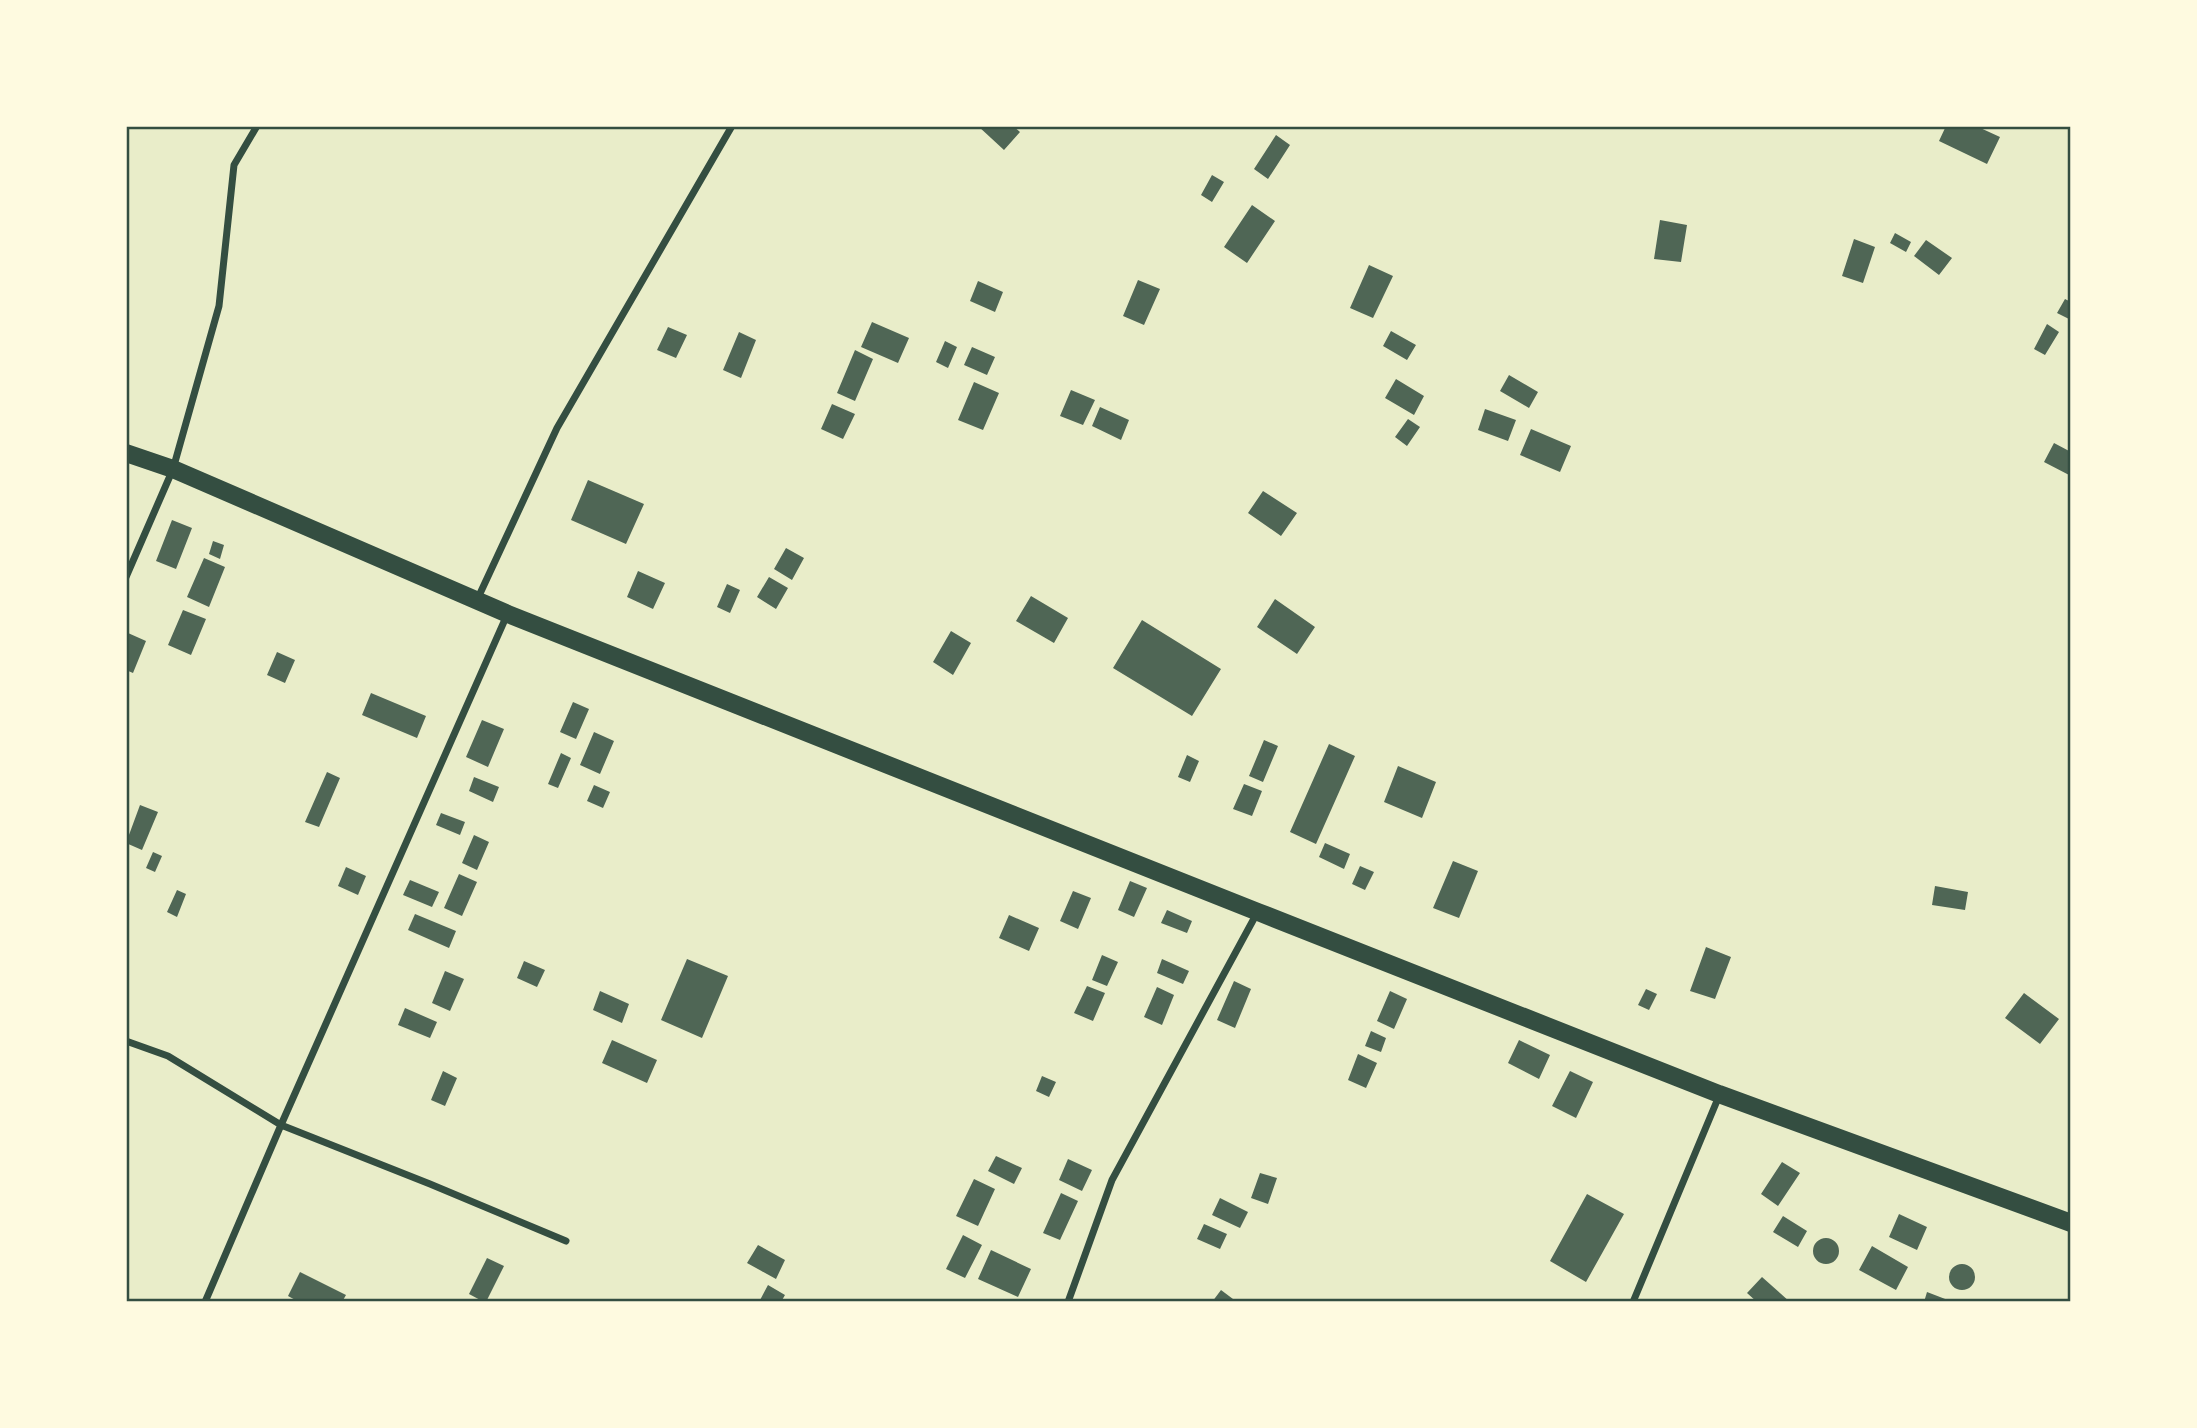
<svg xmlns="http://www.w3.org/2000/svg" width="2197" height="1428" viewBox="0 0 2197 1428" font-family="'Fira Sans Condensed',sans-serif">
  <style>
    .building { fill: #4f6655 }
    .lines { fill: none; stroke-linecap: round; stroke-linejoin: round }
    .minor { stroke: #344e41; stroke-width: 7 }
    .primary { stroke: #344e41; stroke-width: 18 }
    .neatline { fill: none; stroke: #344e41; stroke-width: 2.5 }
  </style>
  <rect width="100%" height="100%" fill="#e9edc9"/>
  <!-- building -->
  <path class="building" d="M978,126H1013L1020,132L1004,150Z
    M1946,126H1976L2000,137L1987,164L1939,141Z
    M1276,135L1290,145L1268,179L1254,169Z
    M1212,175L1224,182L1212,202L1201,195Z
    M1252,205L1275,221L1247,263L1224,247Z
    M1660,220L1687,225L1681,262L1654,259Z
    M1895,233L1911,242L1906,252L1890,243Z
    M1854,239L1875,247L1863,283L1842,276Z
    M1926,240L1952,258L1939,275L1914,256Z
    M1369,265L1393,276L1373,318L1350,308Z
    M1138,280L1160,289L1144,325L1123,316Z
    M978,281L1003,292L995,312L970,301Z
    M2065,299L2071,302V320L2057,313Z
    M872,322L909,338L898,363L861,347Z
    M2047,324L2059,332L2045,355L2034,349Z
    M668,327L687,335L676,358L657,350Z
    M1391,331L1416,345L1407,360L1383,346Z
    M739,332L756,340L741,378L723,370Z
    M945,341L957,347L948,368L936,362Z
    M972,347L995,357L987,375L964,365Z
    M855,350L873,359L855,401L837,393Z
    M1509,375L1538,392L1529,408L1500,391Z
    M1396,379L1424,396L1414,415L1385,398Z
    M974,382L999,393L983,430L958,420Z
    M1071,390L1095,400L1083,425L1060,416Z
    M832,404L855,414L843,439L821,429Z
    M1100,407L1129,420L1121,440L1092,426Z
    M1485,409L1516,420L1508,441L1478,430Z
    M1408,419L1420,427L1407,446L1395,437Z
    M1531,429L1571,446L1560,472L1520,455Z
    M2054,443L2071,452V476L2044,462Z
    M588,480L644,504L626,544L571,520Z
    M1263,491L1297,513L1281,536L1248,513Z
    M172,520L192,528L176,569L156,561Z
    M213,541L224,545L220,559L209,554Z
    M786,548L804,558L792,580L774,569Z
    M204,558L225,567L209,607L187,597Z
    M638,571L665,583L653,609L627,597Z
    M769,577L788,588L776,609L757,597Z
    M727,584L740,590L730,613L717,607Z
    M1031,596L1068,618L1054,643L1016,621Z
    M1275,599L1315,627L1297,654L1257,627Z
    M183,610L206,619L191,655L168,645Z
    M1142,620L1221,669L1192,716L1113,668Z
    M951,631L971,643L953,675L933,662Z
    M128,633L146,641L133,673L126,670Z
    M277,652L295,660L285,683L267,675Z
    M371,693L426,716L417,738L362,715Z
    M573,702L589,709L576,739L560,732Z
    M482,720L504,729L488,767L466,757Z
    M594,732L614,741L600,774L580,765Z
    M1264,740L1278,746L1263,782L1249,776Z
    M1329,744L1355,756L1316,844L1290,832Z
    M561,753L571,758L558,788L548,784Z
    M1187,755L1199,761L1190,782L1178,777Z
    M1398,766L1436,782L1422,818L1384,802Z
    M327,772L340,778L319,827L305,822Z
    M474,777L499,787L493,802L469,791Z
    M1244,784L1262,791L1252,816L1233,809Z
    M594,785L610,792L603,808L587,801Z
    M140,805L158,812L142,850L126,843Z
    M441,813L465,822L460,835L436,825Z
    M474,835L489,842L477,870L462,863Z
    M1325,843L1350,854L1344,869L1319,857Z
    M153,852L162,856L155,872L146,868Z
    M1453,861L1478,871L1459,918L1433,908Z
    M1360,866L1374,872L1365,890L1352,884Z
    M346,867L366,876L358,895L338,886Z
    M459,874L477,882L462,916L444,908Z
    M410,880L439,892L432,907L403,895Z
    M1130,881L1147,888L1134,917L1118,910Z
    M1935,886L1968,892L1965,910L1932,905Z
    M177,890L186,894L177,917L167,912Z
    M1073,891L1091,898L1078,929L1060,921Z
    M1167,910L1192,921L1187,933L1161,923Z
    M415,914L456,931L449,948L408,930Z
    M1009,915L1039,928L1029,951L999,938Z
    M1706,947L1731,957L1715,999L1690,991Z
    M1102,955L1118,962L1107,986L1092,980Z
    M687,959L728,976L702,1038L661,1020Z
    M1162,959L1189,971L1183,984L1157,973Z
    M524,961L545,970L537,987L517,978Z
    M445,971L464,979L450,1011L432,1003Z
    M1234,981L1251,989L1235,1028L1217,1020Z
    M1087,986L1105,993L1093,1021L1074,1013Z
    M1157,987L1174,995L1162,1025L1144,1017Z
    M1646,989L1657,994L1649,1010L1638,1005Z
    M600,991L629,1004L622,1023L593,1010Z
    M1390,991L1407,999L1394,1029L1377,1021Z
    M2024,993L2059,1019L2040,1044L2005,1018Z
    M405,1008L437,1022L430,1038L398,1025Z
    M1371,1031L1386,1038L1381,1052L1365,1046Z
    M612,1040L657,1060L647,1083L602,1063Z
    M1519,1040L1550,1055L1539,1079L1508,1063Z
    M1358,1054L1377,1063L1366,1088L1348,1080Z
    M443,1071L457,1078L445,1106L431,1100Z
    M1570,1071L1593,1082L1576,1118L1552,1106Z
    M1042,1076L1056,1082L1049,1097L1036,1091Z
    M996,1156L1022,1168L1014,1184L988,1171Z
    M1068,1159L1092,1170L1082,1191L1059,1180Z
    M1782,1162L1800,1173L1778,1206L1761,1194Z
    M1260,1173L1277,1178L1268,1204L1251,1198Z
    M974,1179L995,1189L978,1226L956,1216Z
    M1061,1193L1078,1201L1060,1240L1043,1233Z
    M1587,1194L1624,1214L1586,1282L1550,1261Z
    M1220,1198L1248,1212L1240,1228L1212,1215Z
    M1899,1214L1927,1227L1917,1250L1889,1237Z
    M1783,1216L1807,1231L1798,1247L1773,1232Z
    M1204,1224L1227,1234L1220,1249L1197,1239Z
    M963,1235L982,1245L965,1278L946,1269Z
    M1813 1251a13 13 0 1 1 26 0a13 13 0 1 1-26 0Z
    M758,1245L785,1260L776,1279L747,1263Z
    M1872,1246L1908,1267L1896,1290L1859,1270Z
    M991,1250L1031,1269L1018,1297L978,1279Z
    M487,1258L504,1266L486,1302H484L469,1294Z
    M1949 1277a13 13 0 1 1 26 0a13 13 0 1 1-26 0Z
    M300,1272L346,1295L342,1302H299L288,1296Z
    M1762,1277L1790,1302H1757L1747,1293Z
    M768,1285L785,1295L781,1302H759Z
    M1221,1290L1237,1302H1212Z
    M1927,1292L1953,1302H1924Z"/>
  <g class="lines">
    <!-- minor -->
    <path class="minor" d="M126,577L173,469L219,306L234,165L257,126
      M477,600L557,428L732,126
      M126,1041L168,1056L281,1125L430,1184L566,1241
      M205,1302L281,1125L507,615
      M1068,1302L1112,1180L1257,913
      M1633,1302L1719,1096"/>
    <!-- primary -->
    <path class="primary" d="M126,453L173,469L508,614L1258,912L1719,1094L2071,1223"/>
  </g>
  <!-- border -->
  <rect width="2197" height="1428" fill="none" stroke="#fefae0" stroke-width="256"/>
  <rect x="128" y="128" width="1941" height="1172" class="neatline"/>
</svg>
